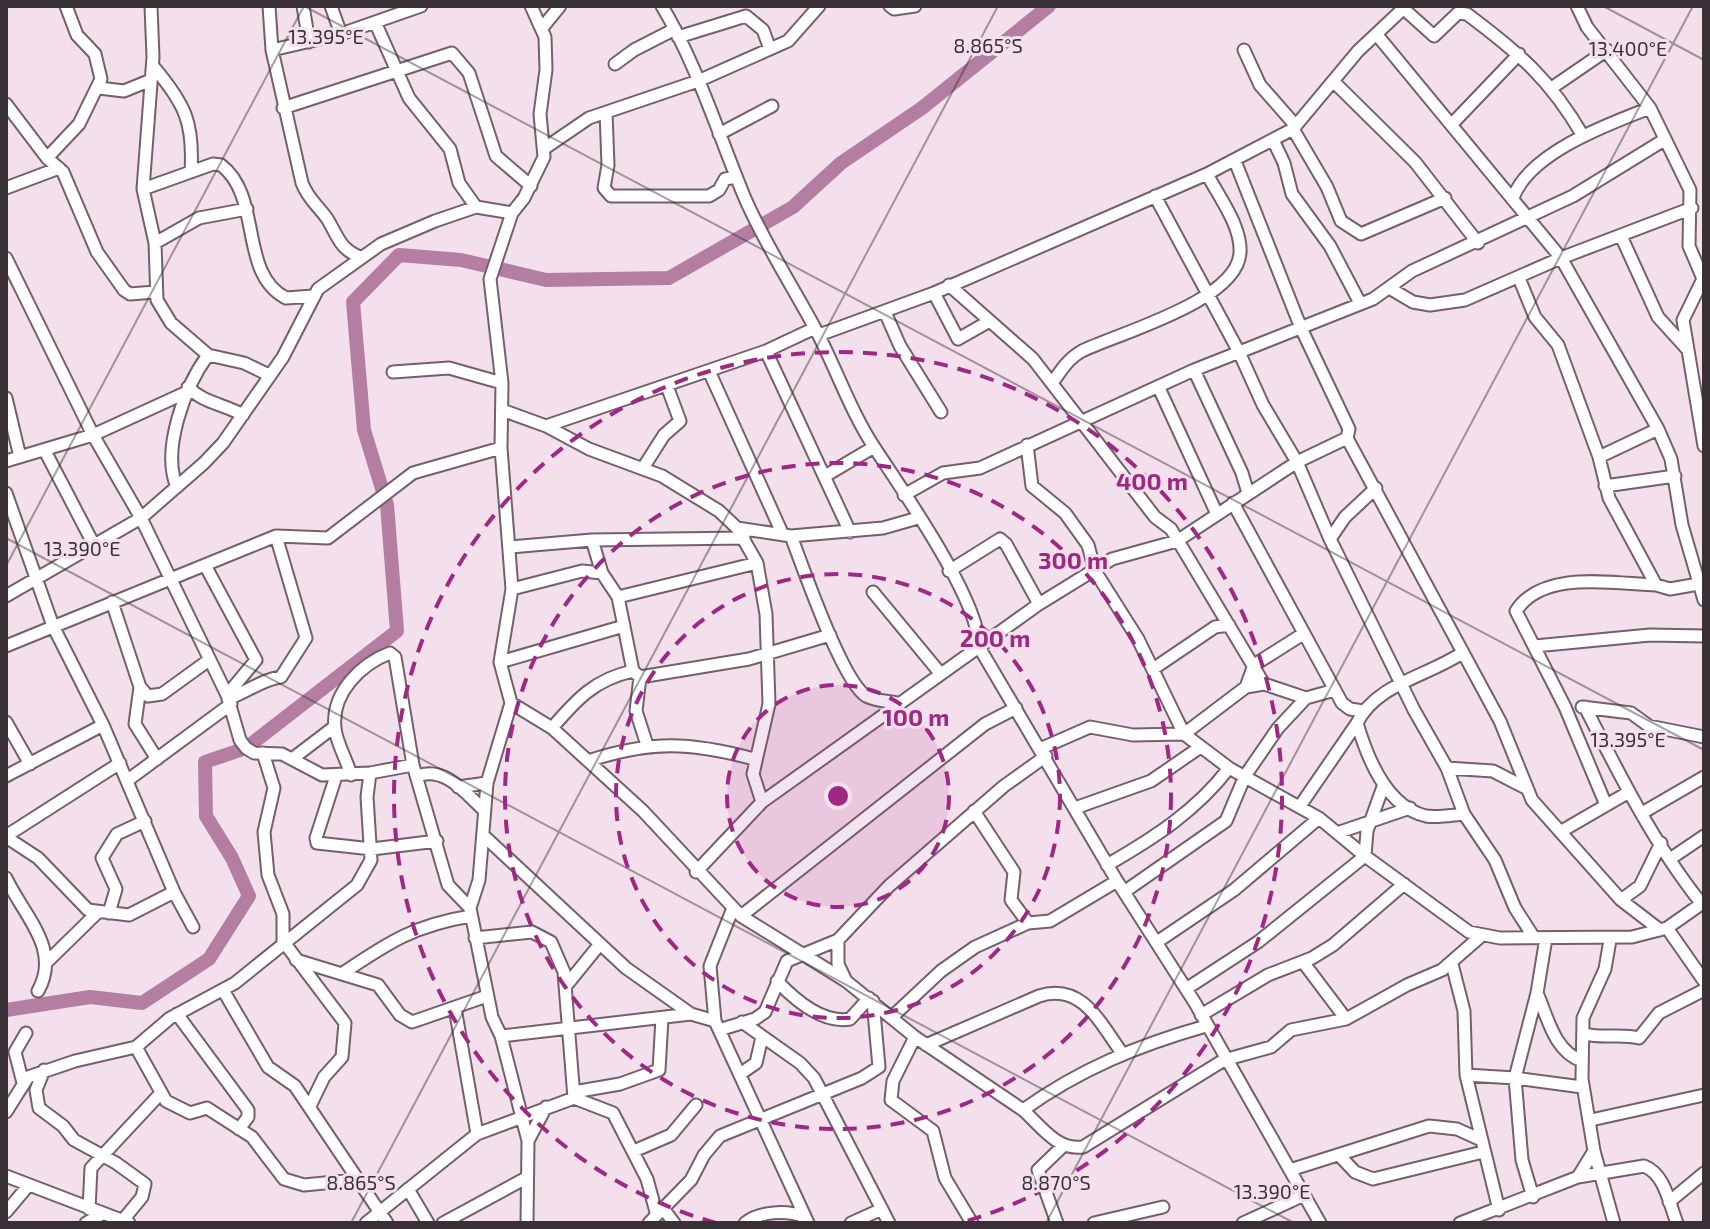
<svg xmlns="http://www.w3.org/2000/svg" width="1710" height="1229" viewBox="0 0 1710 1229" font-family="'Exo 2',sans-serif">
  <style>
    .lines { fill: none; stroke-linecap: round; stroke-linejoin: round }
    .river { stroke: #b37ea1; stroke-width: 14 }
    .minor-casing { stroke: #72616c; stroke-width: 15 }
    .minor { stroke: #fff; stroke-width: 11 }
    .ticks { fill: none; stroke: #383035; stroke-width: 2; stroke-opacity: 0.45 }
    .ring { fill: none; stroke: #9e2882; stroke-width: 4; stroke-dasharray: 14 10 }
    .ticks-label { font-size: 20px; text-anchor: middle; fill: #383035; stroke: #f4dfec; stroke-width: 6; stroke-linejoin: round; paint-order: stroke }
    .centre { fill: #9e2882; stroke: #f4dfec; stroke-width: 4 }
    .ring-label { font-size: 24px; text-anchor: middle; font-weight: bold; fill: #9e2882; stroke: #f4dfec; stroke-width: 6; stroke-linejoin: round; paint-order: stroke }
  </style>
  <rect width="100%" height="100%" fill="#f4dfec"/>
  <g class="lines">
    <!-- river -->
    <path class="river" d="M6,1010L90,997L142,1003L209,959L249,896L232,858L206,816L205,762L246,748L397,631L387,505L364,430L353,302L399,255L461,260L546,280L669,278L793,207L841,163L922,108L1049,6"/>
    <!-- minor casing -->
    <g class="minor-casing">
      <path id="minor" d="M151,6L153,57L143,189L155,243L157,300L171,323L208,355L244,363L269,375
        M269,6L272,50L302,183C309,201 319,206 328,220C338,237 340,249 360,257
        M303,6L309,42
        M331,6L341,34
        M662,6C697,65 718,133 744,196C764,243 792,285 816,330C836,368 851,413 876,450C903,491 980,601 979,647L1117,881L1195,1003L1320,1223
        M890,6L894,9L915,6
        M1577,6L1587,27L1650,108L1690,190L1689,246L1704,281
        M1404,9L1434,36L1458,13L1467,14C1519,53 1550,79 1583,136
        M375,22L409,98L450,149L459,183L476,207
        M542,28L560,6
        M1377,35L1561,258L1658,429L1671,459L1682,525L1704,600
        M678,37L746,16L763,30L770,49
        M272,50L341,34L421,6
        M1244,50L1260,85L1296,126
        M615,64L634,50L675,29
        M153,66C185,104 194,122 191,172
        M1334,82L1415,162L1478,243
        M1553,87L1607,50
        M99,88L124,91L151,80
        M6,104L47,158L63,172L97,252L124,290L130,294L155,292
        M283,108L452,53L469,73L496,156L531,186
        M606,112L608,165L604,188L611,196H709L719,190L725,179L736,177
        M1452,124L1519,54
        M1293,129L1327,187L1341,221L1361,234L1445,198
        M719,134L772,106
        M1273,140L1284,163L1292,194L1330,246L1360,303
        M545,148L589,118L698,81L788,41L819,6
        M47,158L79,124L101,79L95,54L77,35L66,6
        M6,188L59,168
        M143,189L213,164L221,165C263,197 238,273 286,298L313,296
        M1155,196L1239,352L1263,405L1297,462L1330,539L1414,710L1447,768L1464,814L1495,860L1515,908L1533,936
        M1513,198C1529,153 1608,124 1650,108
        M1621,236L1658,317L1687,349
        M155,243L199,218L247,209
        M6,258L93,435L141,518L227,695L240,740L246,748L254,753L282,754L322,775L370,773L413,765
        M1519,278L1535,317L1558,345L1599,457L1609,498L1656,585
        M1703,279L1683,320L1704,446
        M949,285L1033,359L1155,517L1171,529L1264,684
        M1391,289L1413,302L1430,305L1465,300L1561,258L1692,208
        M934,293L958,339L988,322
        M885,312L900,346L941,412
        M819,335L934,293L1207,174L1293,129L1358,51L1406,6
        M766,351L850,532
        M1194,370L1242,473L1248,493
        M709,371L783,535
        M393,372L449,368L502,383
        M1053,382C1061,370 1069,358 1082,351C1119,333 1237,301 1240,253C1242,227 1219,197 1207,174
        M188,387C203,403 224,404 243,415
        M1159,388L1216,512
        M6,398L20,457
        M502,410L546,426L766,351L815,328
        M546,426L589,449L662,476L719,511L737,528L791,536L883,528L918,518
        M1347,438L1500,721L1532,800L1621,900L1660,930
        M1027,445L1032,486L1065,513L1088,545L1095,571L1138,639L1184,734L1229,768L1319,818L1365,856L1469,932L1500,938L1632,937L1667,928L1704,902
        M45,451L94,545
        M1599,457L1658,429
        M6,461L93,435L187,392
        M643,468L664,435L680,421L667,386
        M825,476L874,447
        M1605,486L1675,476
        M177,487C161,450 185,386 208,355
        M6,493L53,626L103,725L174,892L193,927
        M904,495L943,473L980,468L1194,370L1373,299L1412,271L1573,196L1664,140
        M1233,503L1342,703L1350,709L1363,711
        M737,528L757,563L766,614L769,704L753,774L762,802
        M791,536C803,567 842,681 866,696C875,701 888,701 897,703
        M1330,539L1345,517L1376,488
        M592,540L602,573L618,597L633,671L640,677L749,659L830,635
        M510,547L592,540L744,538
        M206,567L256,660L227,695
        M949,571L1000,539L1006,544L1039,604
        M512,589L582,571L602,573
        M873,592L940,673
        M6,596L141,518L204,463L223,443L283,357L318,289L381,244L435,221L476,207L512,213
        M618,597L757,563
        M112,602L140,687L135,724L157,759
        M6,646L276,536L328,538L413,473L501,448
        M1535,646L1650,635L1704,636
        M1462,653C1428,676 1376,684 1357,723C1367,757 1386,807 1426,816C1438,818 1452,815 1464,814
        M500,662L624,626
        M1153,669L1215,627L1229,625
        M640,677L636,711L647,745
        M140,687L148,696L162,694L209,660
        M1246,687L1254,665L1303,634
        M228,699C247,692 263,679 281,677L306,638L276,536
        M511,703L552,728L643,811L741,916L846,981L915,1037L1023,1110C1080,1069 1139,1045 1206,1026
        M1582,707L1631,713L1649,726L1704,737
        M1585,707C1619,774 1654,844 1701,903
        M6,722L30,764
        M552,728C576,700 595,679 633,671
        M1042,748L1090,727L1133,735L1184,734L1246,687L1264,684L1306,698L1335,690
        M263,753L274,788L264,832L268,875L283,914V941L345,1023L342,1057L324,1077L310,1106
        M292,759L334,727
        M588,761C651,740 691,742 754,759
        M1447,768L1493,771L1524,787
        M351,775C347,760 336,742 335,728C331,693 361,664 390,653L395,657L413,765L448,885L470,908
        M6,776L103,725
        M336,776L316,838L317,843L372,849L437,841
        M417,776C445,766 464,792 484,810
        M128,780L231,704
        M458,787L487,783
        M1606,805L1565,707L1516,611C1543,569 1615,584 1656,585L1670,589L1704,583
        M1300,806L1357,723
        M1075,808L1151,781L1199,748
        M974,811L1014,872L1011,900L1028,923
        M1642,813L1704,777
        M1560,832L1629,792
        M1337,833L1410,808
        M6,836L120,763
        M484,836L626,968L691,1014L715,1021L808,1223
        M6,837L38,858L88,910L129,915L174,892
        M1670,859L1704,836
        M1107,865C1154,838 1196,811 1229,768
        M696,872L762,802L1039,604L1112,559L1177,541L1297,462L1347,438L1349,429L1301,328L1235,161
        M6,878C23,915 62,949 38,991
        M1124,892L1226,821L1245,776L1278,728L1306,698
        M1621,900L1640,886L1661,843
        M109,913L116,889L102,858L117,834L145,821
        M741,916L985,724L1016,708
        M1667,928L1704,981
        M475,938L532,932L551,942L564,972L574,1098
        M838,940V964L846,981
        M1610,940L1605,969L1583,1018L1582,1079L1594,1151L1614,1223
        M1157,942L1234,890L1319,818
        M296,960L378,985L400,1015L412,1022L487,996
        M48,961L98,912
        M1303,962L1346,1019
        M1452,964L1464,1011L1466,1075L1515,1078L1582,1087
        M343,973C389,942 415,925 471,916
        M777,981C795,1000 822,1024 850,1019L869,998
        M565,987L600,944
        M1186,989L1258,942L1365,856L1367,831L1384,784
        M223,990L268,1067L295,1086L387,1223
        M1537,993C1548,1018 1554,1051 1582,1061
        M455,1008L477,1134
        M177,1014L248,1110V1117L239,1129
        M1201,1015L1268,975L1312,958L1333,945L1404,884
        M893,1016L941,971L975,947L1028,923L1050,921L1117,881
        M715,1021L710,966L733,908
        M742,1022L800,1063L814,1078L889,1223
        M722,1029L755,1019L765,1012L787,961L838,940L889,886L1004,786L1046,756
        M1585,1034C1605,1039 1619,1033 1639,1038L1659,1013L1704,990
        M501,1036L691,1014
        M915,1037L893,1081L891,1100L933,1131L945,1178L972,1223
        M926,1045L1039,996C1082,982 1100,1023 1122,1053
        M136,1047L166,1101L190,1113L207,1108L252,1137L284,1179L304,1185L355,1180
        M44,1070L36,1090L39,1108L63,1126L74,1140L116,1163L145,1184L142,1197L123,1220
        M740,1074L756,1063L762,1037
        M1466,1075L1499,1210
        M23,1083L15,1052L26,1033
        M574,1092L620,1084L659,1070L662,1018
        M1023,1110C1042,1127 1056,1150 1083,1147L1224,1060L1271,1047L1291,1030L1346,1019L1407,985L1442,970L1481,936
        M6,1112L28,1077L75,1061L136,1047L170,1018L235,983L357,885L371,860L367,797L370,773
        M1591,1120L1704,1095
        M528,1141L546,1107
        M634,1151L671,1135L696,1105
        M1339,1155L1355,1172L1373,1179L1483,1152
        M1290,1170L1429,1126L1457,1129L1479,1139
        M6,1176L129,1223
        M1578,1177L1594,1151
        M408,1189L428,1223
        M1533,1197L1522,1160L1515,1078L1537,993L1546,938
        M1669,1202L1704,1173
        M662,1207L674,1223
        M89,1209L91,1168L160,1094
        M6,1212L28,1186
        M86,1223L102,1214
        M366,1223L477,1134L574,1098L613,1113L647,1179L656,1212
        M443,1223L526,1178
        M527,1223L528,1141L501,1036L492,1017L470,908L479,880L487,783L511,703L500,662L512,589L501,448L502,383L490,279L512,213L524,198L544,157L540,114L546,70L545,37L531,6
        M649,1223L691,1180L704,1155L720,1136L862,1078L879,1067L873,1001
        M745,1223C760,1211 787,1210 805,1217
        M851,1223L882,1209
        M1057,1223L1038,1170L1063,1146
        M1094,1223L1163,1207
        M1243,1223L1302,1196
        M1460,1223L1578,1177L1644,1166C1665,1174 1669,1203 1677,1223"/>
    </g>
    <!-- minor -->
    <use href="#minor" class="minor"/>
  </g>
  <!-- ticks -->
  <path class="ticks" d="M304,6L1704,750M1603,6L1704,60M6,538L1294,1223M6,566L304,6M351,1223L998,6M1046,1223L1693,6"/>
  <!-- distance rings -->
  <circle cx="838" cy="796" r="111" fill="#9e2882" fill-opacity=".12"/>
  <g class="ring">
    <circle cx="838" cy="796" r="111"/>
    <circle cx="838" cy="796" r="222"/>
    <circle cx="838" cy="796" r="333"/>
    <path d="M716 1223A444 444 0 1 1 960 1223"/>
  </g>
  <g class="ticks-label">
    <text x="326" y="44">13.395°E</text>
    <text x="988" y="53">8.865°S</text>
    <text x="1628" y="56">13.400°E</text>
    <text x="82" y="556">13.390°E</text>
    <text x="1628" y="747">13.395°E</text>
    <text x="361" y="1190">8.865°S</text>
    <text x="1056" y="1190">8.870°S</text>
    <text x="1272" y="1199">13.390°E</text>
  </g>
  <circle cx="838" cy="796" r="12" class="centre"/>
  <g class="ring-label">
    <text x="1152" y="490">400 m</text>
    <text x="1073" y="569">300 m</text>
    <text x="995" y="647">200 m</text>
    <text x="916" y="726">100 m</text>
  </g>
  <!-- border -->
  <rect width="1710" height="1229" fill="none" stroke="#383035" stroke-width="16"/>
</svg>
